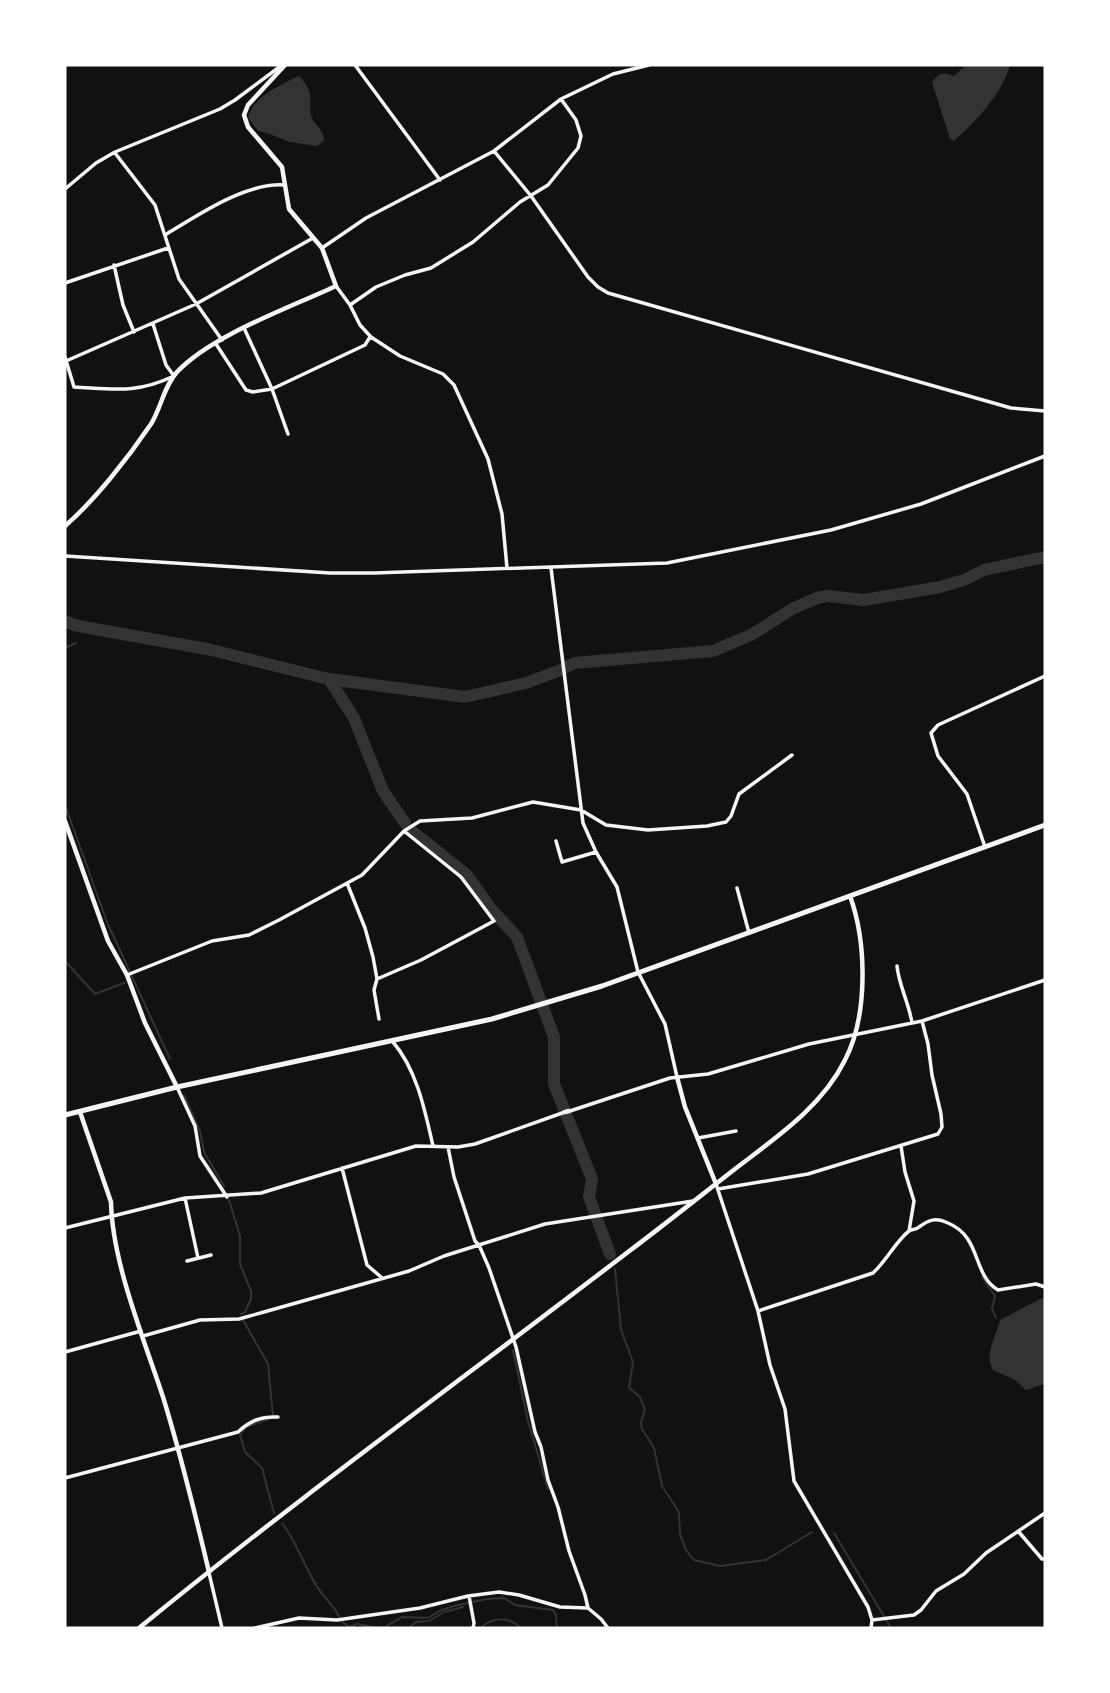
<svg xmlns="http://www.w3.org/2000/svg" width="1110" height="1693" viewBox="0 0 1110 1693" font-family="'IBM Plex Sans',sans-serif">
  <style>
    .water { fill: #333 }
    .lines { fill: none; stroke-linecap: round; stroke-linejoin: round }
    .stream { stroke: #333; stroke-width: 2 }
    .river { stroke: #333; stroke-width: 12 }
    .minor { stroke: #f5f5f5; stroke-width: 3.5 }
    .tertiary { stroke: #f5f5f5; stroke-width: 4.5 }
    .secondary { stroke: #f5f5f5; stroke-width: 4.5 }
    .trunk { stroke: #f5f5f5; stroke-width: 5 }
  </style>
  <rect width="100%" height="100%" fill="#111"/>
  <!-- water -->
  <path class="water" d="M966,65H1010C1002,94 976,121 954,141L950,139L932,82C940,72 943,72 954,76Z
    M299,76C319,97 305,105 313,120C318,128 324,131 324,141L317,146L290,142L267,133L258,131L248,118C252,97 282,84 299,76Z
    M1045,1298V1384L1026,1390L1015,1380L993,1370C984,1354 996,1337 1000,1320L1040,1299Z"/>
  <g class="lines">
    <!-- stream -->
    <path class="stream" d="M65,648L76,643
      M65,805L107,922L170,1059
      M65,961L95,994L124,983
      M184,1095L200,1131L204,1152L224,1186
      M229,1200L240,1236V1264L251,1291V1299L245,1312L241,1314
      M615,1269L621,1330L633,1362L629,1388L640,1397L645,1410L641,1422L642,1429L654,1448L662,1486L679,1512L680,1534L686,1550L694,1560L720,1566L766,1560L812,1532
      M982,1277L995,1296L992,1309L996,1318
      M243,1320L268,1364L273,1416
      M513,1350L528,1421L548,1489
      M269,1419L246,1427L240,1435L245,1452L262,1468L274,1513
      M282,1523C295,1540 301,1558 311,1576C316,1588 325,1597 333,1607C340,1615 339,1622 350,1627L357,1624L378,1628L385,1627L402,1617L428,1618L439,1611L454,1606L487,1599L504,1598L515,1605L553,1610L556,1615L557,1628
      M834,1533L891,1628
      M408,1628L416,1622L429,1621L444,1612L463,1607
      M480,1628C493,1617 508,1616 521,1628"/>
    <!-- river -->
    <path class="river" d="M65,621L74,625L100,630L207,649L329,679L465,697L526,683L561,670L574,663L713,651L751,635L792,609L817,598L828,596L864,600L940,587L964,580L984,570L1045,557
      M329,679L354,718L383,791L405,823
      M413,832L467,875L492,910L517,937L554,1037V1084L592,1179L589,1197L610,1254"/>
    <!-- minor -->
    <path class="minor" d="M355,65L440,180
      M494,151L531,196L588,277L598,287L608,293L1011,408L1045,411
      M115,153L155,205L179,279L222,340
      M65,189L96,163L115,152L220,109L235,100L282,65
      M165,235C198,215 246,182 285,185
      M322,248L366,218L494,151L561,99L613,74L649,65
      M114,265L123,305L134,332
      M65,283L168,248
      M336,286L350,305L360,325L371,337L400,356L443,374L454,385L488,459L502,514L507,568
      M350,305L376,287L405,275L431,268L473,242L520,202L548,185L578,148L581,136L576,120L561,99
      M244,328L272,389L288,434
      M216,344L246,390L253,392L272,389L365,345L370,337
      M65,357L74,387C114,389 136,394 174,376L166,365L153,324
      M66,361L196,304L313,238
      M65,556L330,573H374L667,563L831,530L921,504L1045,456
      M551,568L583,823L596,852L617,887L638,972L665,1024L677,1077
      M556,841L562,862L596,852
      M985,847L967,794L938,756L931,733L938,725L1045,676
      M347,883L365,928L373,957L377,979L374,990L379,1019
      M737,888L749,933
      M897,966C899,986 909,1003 912,1023
      M127,975L212,941L249,935L279,920L362,875L404,831L420,821L472,818L533,802L581,810L606,825L648,830L707,826L726,822L731,816L739,794L792,755
      M377,979L421,960L494,921L461,877L404,831
      M393,1042C417,1070 425,1111 433,1146
      M177,1087L195,1126L200,1156L227,1197
      M570,1111L670,1078L708,1074L809,1044L922,1021L1045,980
      M698,1138L736,1131
      M901,1146L905,1172L914,1201L909,1231
      M448,1147L454,1177L475,1241L479,1245L489,1268L516,1347L535,1432L541,1447L548,1480L558,1507L569,1551L585,1595L588,1608
      M342,1168L367,1265L381,1277
      M716,1184L758,1311L770,1365L785,1409L794,1481L868,1607L872,1620L871,1628
      M718,1189L808,1174L938,1134L942,1127L941,1114L932,1075L928,1044L922,1021
      M185,1198L198,1258
      M65,1228L185,1198L261,1193L416,1146L458,1147L475,1144L565,1112
      M187,1261L211,1255
      M758,1311L873,1273C886,1261 897,1240 909,1231C912,1229 916,1230 919,1227C929,1220 935,1217 948,1223C982,1237 972,1275 998,1290L1036,1284L1045,1287
      M143,1336L200,1320L239,1319L264,1312L409,1271L444,1256L545,1224L693,1201
      M65,1352L141,1331
      M65,1478L238,1432C250,1421 261,1416 278,1417
      M1018,1531L1042,1559H1045
      M209,1573L222,1628
      M469,1596L474,1623L473,1628
      M872,1620L914,1615L921,1610L936,1591L964,1574L986,1553L1045,1513
      M255,1628L299,1618L337,1620L420,1608L468,1596L499,1592L519,1595L560,1607L588,1608L601,1619L608,1628"/>
    <!-- tertiary -->
    <path class="tertiary" d="M65,526C95,500 128,458 151,424C161,408 164,386 177,372C212,335 289,308 336,286L322,248L289,209L282,167L248,127L244,115L248,105L285,65
      M65,821L108,941L127,975L145,1023L177,1087
      M677,1077L685,1107L716,1184
      M80,1112L111,1202C112,1262 144,1339 163,1397C181,1455 195,1513 209,1572
      M565,1112L569,1111"/>
    <!-- secondary -->
    <path class="secondary" d="M139,1628C298,1498 465,1377 628,1252C664,1225 699,1197 735,1169C775,1138 822,1107 845,1060C868,1016 867,943 850,896"/>
    <!-- trunk -->
    <path class="trunk" d="M65,1115L177,1087L492,1019L602,986L1045,825"/>
  </g>
  <!-- border -->
  <rect width="1110" height="1693" fill="none" stroke="#ffffff" stroke-width="133"/>
</svg>
